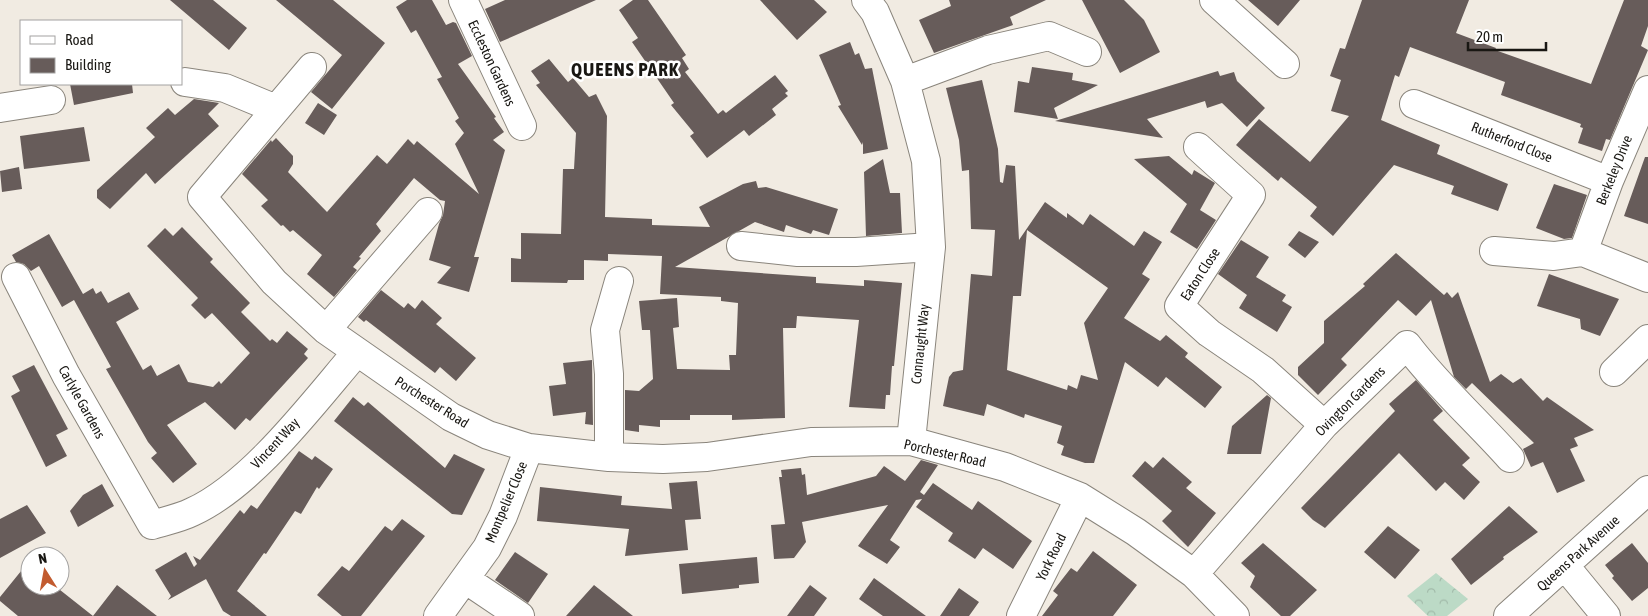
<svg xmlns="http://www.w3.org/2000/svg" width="1648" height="616" viewBox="0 0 1648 616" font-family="'Asap Condensed',sans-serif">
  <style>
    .park { fill: url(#park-crowns) }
    .building { fill: #675c5a; fill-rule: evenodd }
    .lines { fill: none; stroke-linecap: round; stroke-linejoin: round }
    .minor-casing { stroke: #8a857c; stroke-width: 30 }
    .minor { stroke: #fff; stroke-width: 28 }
    .labels { text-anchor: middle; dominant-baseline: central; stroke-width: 5; stroke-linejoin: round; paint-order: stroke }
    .street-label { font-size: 14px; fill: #191713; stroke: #fff }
    .district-label { font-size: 19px; font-weight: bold; letter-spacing: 1px; fill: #191713; stroke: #fff }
  </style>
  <defs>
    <pattern id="park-crowns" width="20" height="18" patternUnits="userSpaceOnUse" patternTransform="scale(1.25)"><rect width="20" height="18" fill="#bcdac6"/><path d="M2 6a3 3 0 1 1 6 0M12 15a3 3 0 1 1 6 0" fill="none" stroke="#a1baa9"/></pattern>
  </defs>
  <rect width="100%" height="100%" fill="#f1ebe2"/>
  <!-- park -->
  <path class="park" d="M1436,573L1468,599L1447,616H1428L1407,596Z"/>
  <!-- building -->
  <path class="building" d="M170,0H213L247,28L229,50Z
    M276,0H333L385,43L332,109L311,92L342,55Z
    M407,0H432L446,25L453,22L456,23L472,56L458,64L496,117L494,118L504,132L493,140L505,150L474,257H479L469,292L437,283L451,267L429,260L439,224L443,215L445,201L440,200L414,178L376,224L381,231L359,257L361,258L353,267L357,270L334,297L307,274L322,255L293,230L290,232L283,225L281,226L261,206L268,200L242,174L271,140L272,142L276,138L293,156V164L288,172L327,212L377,155L387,164L408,139L414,145L417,141L479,194L455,144L464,133L455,121L459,118L437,79L442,77L416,30L411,33L396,7Z
    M505,0H596L500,42L485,9Z
    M633,0H648L686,55L682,58L689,69L685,72L718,114L723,110L726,113L775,75L788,91L785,93L788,96L772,109L776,115L749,136L744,130L707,158L690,136L694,133L671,105L674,103L632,42L638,38L619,10Z
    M760,0H814L827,12L797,40Z
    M949,0H1046L1010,17L1013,25L934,53L919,20L951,6Z
    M1082,0H1124L1144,20L1160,52L1120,73Z
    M1248,0H1300L1278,26Z
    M1362,0H1469L1456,33L1496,48L1495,50L1591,84L1624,0H1648V26L1641,46L1648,50L1610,140L1606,139L1602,151L1578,143L1583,128L1580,127L1581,124L1501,95L1505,82L1410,47L1399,77L1395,75L1381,120L1440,145L1437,154L1508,184L1498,211L1451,194L1454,186L1394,165L1333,236L1310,216L1317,207L1281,177L1278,181L1236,145L1259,119L1310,162L1349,116L1331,111L1341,80L1330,76L1340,48L1345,49Z
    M850,42L855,55L859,53L865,69L872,68L888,149L863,154V142L862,145L838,106L841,105L819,55Z
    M549,59L568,82L573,78L589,97L596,94L607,116L605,217L652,219V225L710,227L699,207L743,184L756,181L758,188L766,187L838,209L829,235L813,230L811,234L786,225L784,232L755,222L675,267L816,277V283L864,286V280L902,283L894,366H892L890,395H886L885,409L849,407L859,320L797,316L796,328H783L785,418L732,420V415H690V420H660V427L639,425V432L625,430V390L639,391L653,379L650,330H642L639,301L677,298L679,327L673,328L677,369L730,370L729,355H736L738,303L721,301V297L660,294L662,256L608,254V261L584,260V280H568L567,283L511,282V258L521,259V233L561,234L563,169H574L576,133L536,85L540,83L531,71Z
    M1032,67L1073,73L1072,80L1098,85L1054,108L1058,119L1014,112L1018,81L1029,83Z
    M1218,71L1220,76L1234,72L1237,81L1265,108L1247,127L1222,103L1207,108L1205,101L1147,119L1163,138L1055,121Z
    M982,80L998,149L1000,182L1003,183L1006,165L1015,166L1019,240L1045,202L1067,218V213L1083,225L1090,214L1134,246L1144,231L1162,242L1142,274L1150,279L1124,318L1160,341L1166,335L1188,353L1185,357L1222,387L1205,408L1166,377L1158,387L1125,362L1094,463H1085L1061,455L1064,446L1057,443L1062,426L1025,414L1024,418L987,404L984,416L943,406L949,377L953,372L963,370L971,274L992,276L995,230L971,229L969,170L962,171L959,140L946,88ZM1027,230L1108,288L1084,323L1098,380L1081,375L1077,389L1068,385L1067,390L1007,370L1013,296H1021Z
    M70,84H132L133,93L74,105Z
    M194,99L219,103L208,114L219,126L155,184L146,173L110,209L97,198V190L155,137L146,128L168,108L175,115Z
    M318,103L337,115L324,135L305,123Z
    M84,127L90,161L24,169L20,136Z
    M1169,156L1192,175L1194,170L1215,183L1200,210L1216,220L1197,249L1170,232L1187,204L1134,159Z
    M1645,157H1648V224L1624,216Z
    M883,159L890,193H900L902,233L866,236L864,172Z
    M19,167L22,189L2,192L0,171Z
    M1554,184L1587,195L1572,238L1564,239L1536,228Z
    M182,227L213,259L210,262L250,303L241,312L270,341L272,339L277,343L287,331L308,349L304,354L308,358L250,421L246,418L235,430L205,402L167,425L197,464L173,483L151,458L157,453L148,442L106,369L111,367L74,300L62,307L39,266L31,271L24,264L16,262L12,255L49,234L83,294L93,288L96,294L101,291L108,303L129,292L139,309L116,322L143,370L151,365L157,376L179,364L188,382L213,387L219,381L221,384L250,353L212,313L205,319L191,305L198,298L147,246L165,228L173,236Z
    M1299,231L1319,242L1305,258L1288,245Z
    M1241,240L1269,257L1256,277L1286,295L1282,301L1292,307L1277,332L1239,308L1247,295L1218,274Z
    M1396,253L1444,295L1447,292L1452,298L1458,292L1490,382L1501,374L1513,383L1521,378L1543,401L1547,397L1594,430L1574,438L1578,446L1570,449L1585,481L1557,493L1543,462L1531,467L1523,449L1534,443L1472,383L1466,389L1454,377L1431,300L1416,316L1398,300L1341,359L1347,365L1318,395L1298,375V367L1324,343V321L1365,286L1363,284Z
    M1549,274L1619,299L1600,336L1581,329L1580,319L1537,306Z
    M381,290L404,308L408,303L415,309L422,300L442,318L436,324L476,358L456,381L440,367L435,373L366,320L364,322L358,317Z
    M592,360L593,425L585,424L586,412L553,416L549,386L566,384L563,363Z
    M34,365L68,429L56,435L67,456L46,467L11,396L20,391L12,376Z
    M1416,380L1443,411L1433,420L1470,458L1462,465L1480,482L1464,500L1445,482L1436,491L1399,453L1325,528L1313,520L1301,508L1395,411L1389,404Z
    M1267,395L1271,398L1261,454H1227L1232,426Z
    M353,397L364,406L368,402L445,468L454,454L485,469L462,515L452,514L334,421Z
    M299,451L312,460L315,456L333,469L319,489L317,487L301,514L295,511L266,554L264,553L237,591L267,616H231L223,611L206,579L168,600L171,596L155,570L186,552L194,567L197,564L193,556L200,560L240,510L244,514L251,505L257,509Z
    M1163,457L1192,482L1186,488L1216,513L1188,547L1162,521L1172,511L1132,476L1145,461L1153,468Z
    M921,460L938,465L920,492L924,495L933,483L972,510L978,501L1032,541L1013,569L983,548L975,559L948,541L953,533L916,507L922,499L916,500L890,540L900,547L887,564L858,546L888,505L802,522L806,542L794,558L774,559L771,525L785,524L779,477H782L781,470L801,468L802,475L805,474L807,495L876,476L884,466L905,481Z
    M697,481L701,519L685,520L688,550L625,556L629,529L537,521L540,487L622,496L621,505L672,509L669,483Z
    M102,484L114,506L78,527L70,511L83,495Z
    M27,505L46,533L0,558V519Z
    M1509,506L1538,532L1503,557L1504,559L1471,585L1451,559Z
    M402,519L425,536L361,616H342L317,595L342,566L349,571L385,526L392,531Z
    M1388,526L1420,550L1395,579L1364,552Z
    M1263,543L1317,590L1290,616H1281L1250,587L1255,576L1241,563Z
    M1632,543L1648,563V588L1632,601L1612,578L1614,576L1605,565Z
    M1093,551L1137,585L1113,616H1042L1058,595L1053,591L1071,568L1077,572Z
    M515,552L548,574L528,603L495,580Z
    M757,557L759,583L739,585V588L682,594L679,564Z
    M30,560V586H55L93,616L117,585L157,616H18L0,601V597Z
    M874,578L926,616H883L859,599Z
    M594,585L633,616H566Z
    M810,585L827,598L814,616H787Z
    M959,588L979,602L969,616H940Z"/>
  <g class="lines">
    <!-- minor casing -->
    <g class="minor-casing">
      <path id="minor" d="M463,0L522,126
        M866,0L875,12L905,81L926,161L931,247L911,441
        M1214,0L1285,64
        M312,67L202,197L274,282L326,330L451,417L488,435L529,448L609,457L663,459L707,457L811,442L911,441L1005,467L1080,497L1136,532L1194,574L1235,616
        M905,81L988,50L1049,36L1087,52
        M185,82L225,88L276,109
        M1648,90L1609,181L1583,252L1648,278
        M1414,104L1609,181
        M0,108L51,100
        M1198,147L1251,195L1179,306L1209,333L1263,370L1324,425
        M741,246L798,252H856L931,247
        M1494,251L1554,256L1583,252
        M16,277L66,375L152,525C165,521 180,518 192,512C252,485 313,403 356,353
        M326,330L428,212
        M1614,372L1648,339
        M609,457V374L605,330L619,281
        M1565,566L1606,616
        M1194,574L1324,425L1407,345C1437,385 1476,420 1510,458
        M465,579L520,616
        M438,616L487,548L503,516L529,448
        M1021,616L1080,497
        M1508,616L1648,490"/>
    </g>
    <!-- minor -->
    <use href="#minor" class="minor"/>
  </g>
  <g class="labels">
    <!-- street labels -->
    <g class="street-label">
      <text transform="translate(492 63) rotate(65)">Eccleston Gardens</text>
      <text transform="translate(1512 142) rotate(22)">Rutherford Close</text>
      <text transform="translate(1614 170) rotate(-68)">Berkeley Drive</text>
      <text transform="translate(1200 274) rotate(-57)">Eaton Close</text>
      <text transform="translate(920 344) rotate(-84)">Connaught Way</text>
      <text transform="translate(1350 401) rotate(-45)">Ovington Gardens</text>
      <text transform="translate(82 402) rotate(61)">Carlyle Gardens</text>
      <text transform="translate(432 402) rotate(32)">Porchester Road</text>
      <text transform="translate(275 443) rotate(-47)">Vincent Way</text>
      <text transform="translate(945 453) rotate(13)">Porchester Road</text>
      <text transform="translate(506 502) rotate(-67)">Montpelier Close</text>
      <text transform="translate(1578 553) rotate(-42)">Queens Park Avenue</text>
      <text transform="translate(1051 557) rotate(-64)">York Road</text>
    </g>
    <!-- district labels -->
    <g class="district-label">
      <text x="625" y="69">QUEENS PARK</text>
    </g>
  </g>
  <!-- legend -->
  <rect x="20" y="20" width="162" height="65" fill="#ffffff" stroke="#a3a2a1"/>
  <rect x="30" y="36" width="25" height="8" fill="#ffffff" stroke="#a3a2a1"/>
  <text x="65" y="45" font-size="15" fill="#191713">Road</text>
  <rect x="30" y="58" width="25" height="15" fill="#675c5a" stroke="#a3a2a1"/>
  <text x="65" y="70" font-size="15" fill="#191713">Building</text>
  <!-- north arrow -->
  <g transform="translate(45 571) rotate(349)"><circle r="24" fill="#ffffff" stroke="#a3a2a1"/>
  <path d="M0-4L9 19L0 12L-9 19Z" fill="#c25b2f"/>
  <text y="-8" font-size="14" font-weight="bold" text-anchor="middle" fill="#191713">N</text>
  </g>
  <!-- scale -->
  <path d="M1468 42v8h78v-8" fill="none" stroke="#191713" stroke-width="2.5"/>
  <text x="1476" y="42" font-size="15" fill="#191713" stroke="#ffffff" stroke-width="4" paint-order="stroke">20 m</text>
</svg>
